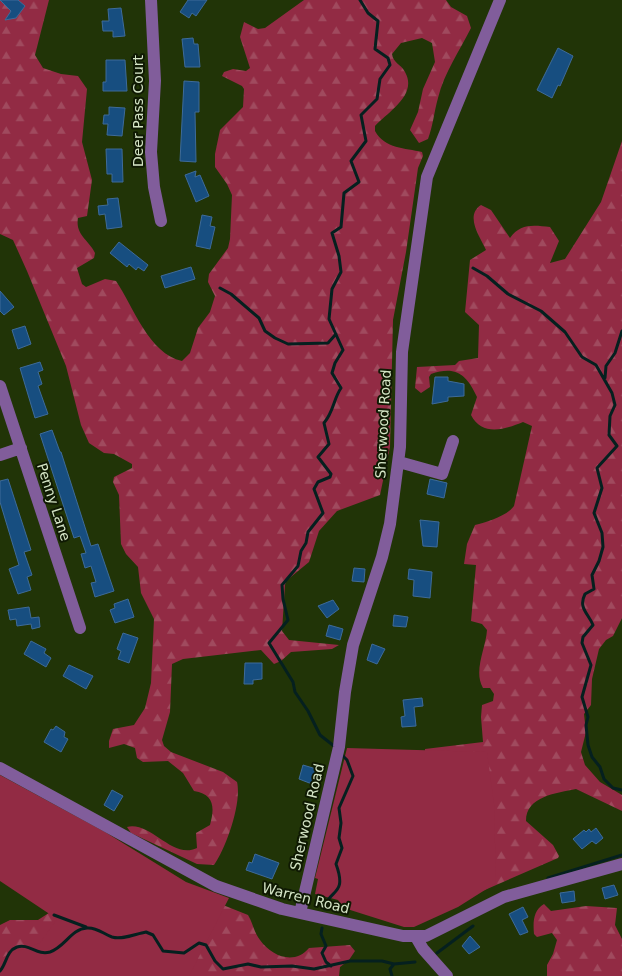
<svg xmlns="http://www.w3.org/2000/svg" width="622" height="976" viewBox="0 0 622 976" font-family="'DejaVu Sans',sans-serif">
  <style>
    .forest { fill: url(#forest-firs) }
    .park { fill: #922b44 }
    .lines { fill: none; stroke-linecap: round; stroke-linejoin: round }
    .stream { stroke: #05201f; stroke-width: 3 }
    .building { fill: #174e80; stroke: #3e6b99 }
    .minor { stroke: #815d9b; stroke-width: 12 }
    .labels { text-anchor: middle; dominant-baseline: central; stroke-width: 4; stroke-linejoin: round; paint-order: stroke }
    .street-label { font-size: 14px; fill: #d5e5c6; stroke: #0f1903 }
  </style>
  <defs>
    <pattern id="forest-firs" width="22" height="20" patternUnits="userSpaceOnUse" patternTransform="scale(1.25)"><rect width="22" height="20" fill="#922b44"/><path d="M5 1l3.5 6h-7zM16 11l3.5 6h-7z" fill="#a04a5e"/></pattern>
  </defs>
  <rect width="100%" height="100%" fill="#213407"/>
  <!-- forest -->
  <path class="forest" d="M0,0H49L35,55L43,68L61,74L78,76L87,89L82,142L92,180L87,216L78,218C75,235 89,240 95,253L94,258L77,268L82,284L86,287L105,279L116,281C133,306 149,354 182,361L190,353L198,328L210,312L215,296L208,282L209,274L228,248L230,239L232,195L227,184L215,167V154L220,130L243,107L244,89L242,86L222,76L224,72L233,69L246,71L250,68L240,37L244,22L258,29L265,28L304,0H446L451,7L467,16L471,28C460,50 444,73 438,98C434,112 433,126 428,139L419,143L410,130L418,112L423,89L435,62L432,43L422,38L401,43L392,54C393,63 401,64 405,72C418,95 388,112 375,126V131C385,149 405,148 422,152L423,156L418,168L406,252L393,320L390,447L380,495L337,511L319,531L309,562L286,581L285,585L282,631L289,640L339,645L332,649L291,652L281,661L274,664L261,650L183,659L172,664L170,712L162,740L164,746L171,752L223,772L237,782C242,803 226,848 214,865L197,864L131,833L127,827C151,821 172,860 197,848L196,833L210,825C215,807 214,794 194,791L183,773L168,761L143,762L137,758L135,748L124,744L109,748V741L113,729L134,725L145,708L151,683L154,619L141,593L138,567L126,554L121,544L119,495L113,482L114,477L132,468V464L114,454L104,453L89,443L81,425L66,366L27,271L13,240L0,234Z
    M622,141V618L613,636L606,640L599,649L592,679L591,705L584,714L586,732L581,752L585,765L600,782L622,795V811L576,789C557,793 526,796 526,821L553,845L559,856L558,858L471,896L425,756V749L483,742L481,717L482,705L493,701L494,694L490,688H483C473,671 486,648 487,630L482,624L471,621L476,565L464,564L467,544L475,525C487,522 507,516 514,506L532,426L523,422C506,429 482,437 471,415L477,397C467,375 456,365 431,374L429,377L430,387L421,393L415,388L417,367L455,365L459,361L478,358L479,325L465,312L470,260L486,250C481,238 464,216 481,205L491,210L510,238C520,223 534,225 550,227L559,241L550,263L565,259L601,202Z
    M198,895L248,915C253,923 254,933 260,940C272,957 295,965 309,948L350,945L355,951L349,960L340,967L339,976H0V925L10,920H38L58,907Z
    M544,904L551,911L586,906L617,908L615,925L622,939V976H547V965L553,954L557,940L552,933L537,937L534,934C533,923 533,910 544,904Z"/>
  <!-- park -->
  <path class="park" d="M347,748L487,752L494,804L496,883L458,907L414,927H404L366,915L344,908L338,900L315,894L318,879L315,878Z
    M0,775L105,832L186,882L229,898L189,976H0V958L40,943L57,919L0,881Z"/>
  <g class="lines">
    <!-- stream -->
    <path class="stream" d="M473,268L487,276L508,294L541,311L565,332L582,357L596,365L612,393L615,405L610,416L609,435L617,446L597,468L602,488L594,513L602,533L603,547L599,561L592,575L594,589L585,594C578,608 588,613 593,625L583,637L582,643L591,665L582,697L588,717L586,725L588,745L592,757L600,767L604,779L613,788L622,790
      M220,288L231,294L259,318L265,331L275,338L288,344L328,343L336,334
      M605,378L606,366L615,353L622,331
      M334,746L320,735L308,711L295,692L293,682L269,643L288,620L283,599L282,585L298,566L301,551L306,543L308,532L323,513L314,489L318,482L330,477L331,474L318,457L329,444L324,423C334,411 333,400 341,388L332,373L335,363L343,350L329,319L332,289L341,272L339,256L332,233L341,227L344,193L359,182L351,161L366,141L361,115L377,99L380,79L390,65L388,58L375,49L378,21L368,13L360,0
      M548,878L622,855
      M325,909C328,888 348,897 336,864L342,848L339,838L341,823L339,808L353,776L347,760L342,755
      M54,915L86,927
      M322,928L321,934L326,946L322,953L326,962L331,966
      M437,953L473,926
      M0,971C7,963 6,951 17,947C29,943 37,956 50,952C65,947 71,929 87,928C97,927 103,934 112,937C123,940 135,934 146,932L153,935L163,951L184,953L199,943L206,945L215,961L223,969L248,964L261,967L292,966L314,969L350,961H382L394,964L415,962
      M392,976L390,969L394,964"/>
  </g>
  <!-- building -->
  <path class="building" d="M0,0H18L25,6L16,18L5,20L11,11Z
    M188,0H207L196,16L192,13L189,18L180,12Z
    M121,8L125,36L113,37V31H103L102,21H109L108,9Z
    M193,38L194,44H198L200,67H185L182,39Z
    M558,48L573,56L560,86L558,85L552,98L537,90Z
    M106,60H125L127,91H103V82H106Z
    M184,81L199,82V112H195L196,162L180,161Z
    M109,107L125,108L122,136L107,135L108,124H103L104,115H109Z
    M106,149H122L123,182H112V174H107Z
    M196,171L195,177L200,175L209,196L196,202L185,175Z
    M118,198L122,227L107,229L105,214L99,215L98,206L108,205L107,199Z
    M202,215L212,217L210,226L215,227L210,249L196,246Z
    M119,242L148,265L144,271L138,267L136,270L129,264L127,267L110,253Z
    M191,267L195,279L165,288L161,276Z
    M0,291L14,307L4,315L0,311Z
    M25,326L31,344L18,349L12,330Z
    M40,362L43,370L38,372L42,384L38,386L48,414L35,418L20,368Z
    M435,377H448V381L464,384V396L448,397V401L432,404Z
    M52,430L60,452H61L91,546L98,544L114,591L95,597L91,583L96,582L91,566L85,568L81,554L86,553L80,536L74,538L40,434Z
    M8,479L31,550L24,552L32,575L27,577L31,590L18,594L9,569L19,565L0,502V481Z
    M430,479L447,483L444,498L427,494Z
    M420,520L439,522L437,547L423,546Z
    M354,568L365,569L364,582L352,581Z
    M409,569L432,572L430,598L413,596L414,580L408,579Z
    M128,599L134,617L115,623L110,610L115,608L114,604Z
    M333,600L339,609L327,618L318,606Z
    M29,607L31,618L39,617L40,627L32,629L31,624L17,626L16,619L10,620L8,610Z
    M394,615L408,617L406,627L393,626Z
    M329,625L343,629L340,640L326,636Z
    M123,633L138,638L129,663L118,659L121,651L117,649Z
    M31,641L46,649L44,653L51,658L46,667L24,654Z
    M372,644L385,649L377,664L367,660Z
    M245,663H262V679L253,680V684H244Z
    M69,665L93,676L86,689L63,676Z
    M422,698L423,706L414,707L416,726L402,727L401,717L405,716L403,700Z
    M56,726L65,732L64,737L68,739L61,752L44,742L51,729L53,730Z
    M303,765L323,771L320,779L314,778L312,784L299,779Z
    M112,790L123,796L114,811L104,805Z
    M596,828L603,838L596,844L592,841L582,849L573,839L584,830L586,832L589,829L591,832Z
    M255,854L279,863L272,879L246,870L249,862L252,863Z
    M614,885L618,895L605,899L602,888Z
    M574,891L575,901L562,903L560,893Z
    M523,907L528,917L522,920L528,932L520,935L509,914Z
    M470,936L480,947L469,954L462,946Z"/>
  <g class="lines">
    <!-- minor -->
    <path class="minor" d="M151,0L155,81L151,152L154,187L161,221
      M0,386L80,628
      M0,455L21,448
      M399,462L442,474L453,441
      M0,768L216,886L282,909L403,936H426L504,897L622,864
      M300,913L339,747L345,692L353,645L382,557L390,524L400,447L402,352L427,177L500,0
      M416,937L423,949L447,976"/>
  </g>
  <g class="labels">
    <!-- street labels -->
    <g class="street-label">
      <text transform="translate(138 111) rotate(-90)">Deer Pass Court</text>
      <text transform="translate(383 424) rotate(-87)">Sherwood Road</text>
      <text transform="translate(54 502) rotate(72)">Penny Lane</text>
      <text transform="translate(307 817) rotate(-77)">Sherwood Road</text>
      <text transform="translate(306 898) rotate(14)">Warren Road</text>
    </g>
  </g>
</svg>
